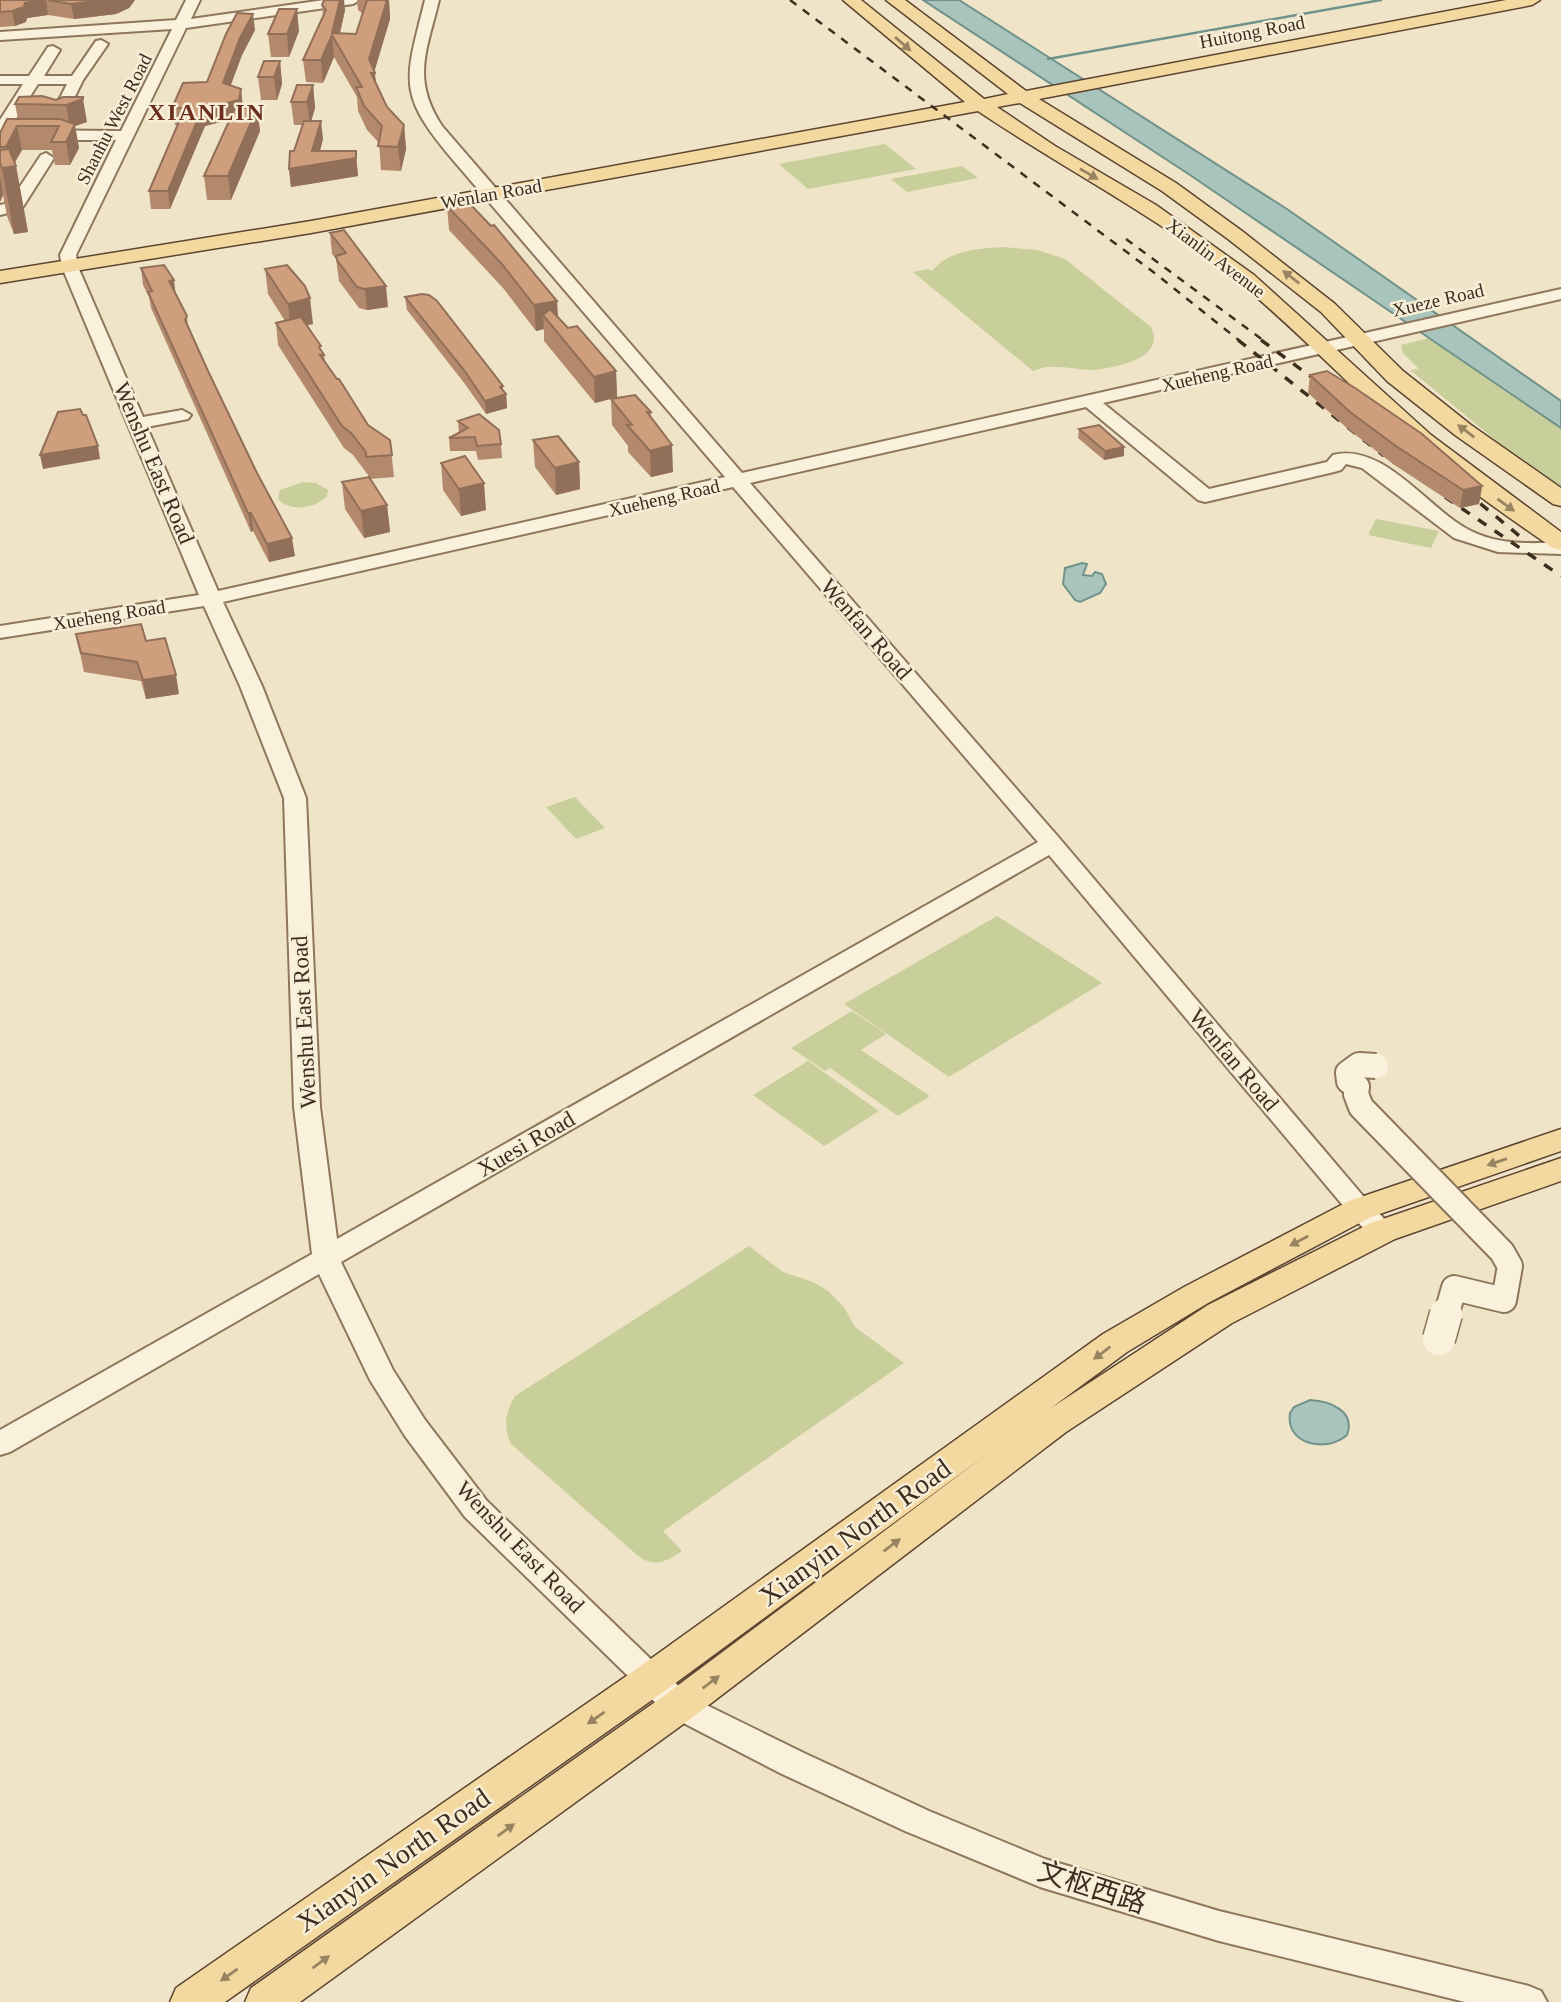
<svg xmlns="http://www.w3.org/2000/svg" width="1561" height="2002" viewBox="0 0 1561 2002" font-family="'Times New Roman','Noto Sans SC',serif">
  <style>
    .green { fill: #c9cf9b }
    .water { fill: #a9c4bc; stroke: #6f938a; stroke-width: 2 }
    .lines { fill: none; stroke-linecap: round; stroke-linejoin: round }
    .stream { stroke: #6f938a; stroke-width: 2.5 }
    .minor-casing { stroke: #8d765c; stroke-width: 4 }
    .major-casing { stroke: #5b4430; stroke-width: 3 }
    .minor { fill: #faf1dc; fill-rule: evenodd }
    .major { fill: #f3d9a0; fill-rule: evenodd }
    .rail-far1 { stroke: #3d2e20; stroke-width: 2.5; stroke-dasharray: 8 8; stroke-linecap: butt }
    .rail { stroke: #3d2e20; stroke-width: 3.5; stroke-dasharray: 10 10; stroke-linecap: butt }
    .minor-bridge-far1-casing { stroke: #8d765c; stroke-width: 28; stroke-linecap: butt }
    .minor-bridge-casing { stroke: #8d765c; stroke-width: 35; stroke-linecap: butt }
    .minor-bridge-far1 { stroke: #faf1dc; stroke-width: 24 }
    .minor-bridge { stroke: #faf1dc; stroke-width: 32 }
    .wall { fill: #b2896c }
    .shaded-wall { fill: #916f58 }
    .building { fill: #cf9f7d; stroke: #916f58; stroke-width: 2 }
    .oneway { fill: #988460 }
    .labels { text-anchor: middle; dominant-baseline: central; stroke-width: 5; stroke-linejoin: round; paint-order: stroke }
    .far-street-label { font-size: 19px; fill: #3d2e20; stroke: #f7eed8 }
    .street-label { font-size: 23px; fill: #3d2e20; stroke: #f7eed8 }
    .far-district-label { font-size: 24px; font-weight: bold; letter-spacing: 2px; fill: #6b2e1e; stroke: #f7eed8 }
    .near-street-label { font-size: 28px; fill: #3d2e20; stroke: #f7eed8 }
  </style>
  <rect width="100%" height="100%" fill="#f0e4c8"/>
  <!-- green -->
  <path class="green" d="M885,144L916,169L808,189L779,164Z
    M962,166L978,178L907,192L891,179Z
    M1002,247L1037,250L1065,259L1151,327C1167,359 1114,368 1092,370C1078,370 1063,366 1049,367C1044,367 1038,369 1033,371L913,272L928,269L932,271C950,250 975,249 1002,247Z
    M1433,337L1561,428V487L1521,461L1410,370L1419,369L1403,353L1401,345Z
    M303,482L316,483L328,490L327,496C315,509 291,512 278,499L280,490Z
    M1376,519L1439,531L1431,548L1368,535Z
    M575,797L605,828L576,839L546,807Z
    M997,916L1102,983L949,1077L844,1004Z
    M852,1011L886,1034L861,1050L930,1096L898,1116L830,1068L825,1071L791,1048Z
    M808,1061L879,1111L824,1146L753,1095Z
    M749,1246L783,1272L813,1282L828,1291L844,1307L855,1327L904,1363L663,1531L682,1551C666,1562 654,1568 637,1555L511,1444C503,1426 505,1413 515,1396Z"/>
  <!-- water -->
  <path class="water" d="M923,0H959L1287,209L1561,401V428L1190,175Z
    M1082,563L1087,564L1083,575L1092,576L1095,572L1102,574L1106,584L1100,593L1080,602L1075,600L1063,584L1065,568Z
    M1310,1400C1330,1401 1356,1411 1347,1435C1327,1453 1285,1445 1290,1413L1294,1407Z"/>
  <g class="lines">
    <!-- stream -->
    <path class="stream" d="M1048,59L1381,0"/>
    <!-- minor casing -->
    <g class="minor-casing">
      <path id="minor" d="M186,0H200L191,19L324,0H360L353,4L186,28L76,255L78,267L143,417L182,410L191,415L188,419L147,427L218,591L725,477L453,160C396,93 405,81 425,0H439C427,50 411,79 442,126L742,473L1561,289V299L1103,403L1209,489L1327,462L1333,455C1385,442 1428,510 1471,531C1499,545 1531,544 1561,542V554L1498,552L1454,538L1362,468L1346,464L1341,470L1334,472L1205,502L1198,500L1086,407L750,483L1060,839L1369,1203L1396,1231L1393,1238C1373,1243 1364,1228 1351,1215L1049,855L341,1262L393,1370L425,1420L487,1501L690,1697L806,1754L929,1811L1045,1859L1219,1911L1529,1986L1541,1991L1547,2002H1465L1219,1941L1040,1887L905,1831L782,1774L668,1715L465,1517L405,1436L370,1380L319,1274L10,1452L0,1455V1430L312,1254L294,1107L284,798L240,686L204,606L0,638V626L199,595L62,267L60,255L116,140H0V120L23,84H0V76H29L48,47L53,46L60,50L44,76H72L96,41L101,40L108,44L83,80L64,119L59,121L51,116L67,84H38L9,130L121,131L172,29L0,40V32L176,20ZM733,487L1038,842L337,1239L320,1107L306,798L262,686L223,602Z
        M46,153L54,158L21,210L0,215V205L9,203L41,155Z"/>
    </g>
    <!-- major casing -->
    <g class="major-casing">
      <path id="major" d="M843,0H861L984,99L1008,94L886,0H905L1026,91L1506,0H1540L1532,5L1039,99L1176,183L1242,231L1335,304L1403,371L1471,425L1561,488V506L1553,504L1455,435L1387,381L1321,312L1228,239L1162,191L1020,103L997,107L1055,146L1156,205L1254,275L1431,435L1561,532V550L1553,548C1505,515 1456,481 1412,442C1354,390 1300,333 1240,283C1159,217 1064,169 978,111L311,233L0,283V271L311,221L965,102Z
        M1561,1129V1151L1371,1217L1208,1303L1127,1352L1051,1408L1208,1305L1371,1223L1561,1158V1181L1395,1239L1232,1323L1066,1432L693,1717L300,2002H245L251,1988L665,1695L986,1455L666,1690L225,2002H170L176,1988L638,1668L1103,1334L1184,1287L1349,1201Z"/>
    </g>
    <!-- minor -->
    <use href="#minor" class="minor"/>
    <!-- major -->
    <use href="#major" class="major"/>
    <!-- rail-far1 -->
    <path class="rail-far1" d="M790,0L1152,271L1240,341
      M1126,239L1264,341"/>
    <!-- rail -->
    <path class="rail" d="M1238,340L1384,456
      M1261,340L1325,387
      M1465,491L1522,538
      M1445,497L1561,576"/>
    <!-- minor-bridge-far1 casing -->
    <g class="minor-bridge-far1-casing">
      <path id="minor-bridge-far1" d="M1376,1066L1359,1065L1348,1073L1349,1081L1357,1087L1356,1094L1361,1107L1502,1252L1510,1266L1504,1300L1454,1288L1446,1316"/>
    </g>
    <!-- minor-bridge casing -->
    <g class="minor-bridge-casing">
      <path id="minor-bridge" d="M1439,1339L1446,1314"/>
    </g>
    <!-- minor-bridge-far1 -->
    <use href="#minor-bridge-far1" class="minor-bridge-far1"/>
    <!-- minor-bridge -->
    <use href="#minor-bridge" class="minor-bridge"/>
  </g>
  <!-- wall -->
  <path class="wall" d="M0,0H135L129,8L116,14L74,19L48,15L27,18L26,22L15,26L0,27Z
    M357,0H389L390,19L374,71L376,82L387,107L404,125L406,149L401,171L381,170L379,143L367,130L358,111L357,97L334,57L323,83L306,82L303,60L323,16L322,5L345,10L340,34H356L363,14L358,10Z
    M255,30L242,55L230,86L243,108H257L260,131L231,200H207L204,176L229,120L205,126L170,209H151L149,191L177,125H175L172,108L207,82Z
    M299,31L289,57H271L268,34Z
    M280,61L282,84L277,100H261L258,77Z
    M313,85L315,108L311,121L323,139L320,151H356L358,176L291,187L289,169L303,125H294L291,102Z
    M63,97L87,122L75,126L79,148L70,165H55L52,150H22L15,162L28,232L14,234L7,216L3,195L0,202V133L18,119L15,104L56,100Z
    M447,206L557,301L558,317L568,328L616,371L617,397L651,412V418L673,472L651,477L628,452V446L612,425L611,399L595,403L544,341V329L536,331L503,288L449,230Z
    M344,230L388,307L367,310L359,308L339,281L336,259L332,254L330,233Z
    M141,268L176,295L187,316L188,327L295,556L269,562L253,531L251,532L151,308L149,297L143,285Z
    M265,269L313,324L307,325L324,355L325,362L368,425L390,440L394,477L370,479L387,505L390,532L364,538L345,509L342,482L368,477V475L353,455L344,448L278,345L276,323L285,321L268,294Z
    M405,297L503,391L506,394L507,408L486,414L465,384L407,310Z
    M1310,375L1482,486L1479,504L1460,508L1393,464L1348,429L1308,393Z
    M458,421L501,444L502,458L478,460L476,451H450L449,438L459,433Z
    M1079,429L1124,456L1104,460L1078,438Z
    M533,440L579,462L580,489L556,495L535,467Z
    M441,463L486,510L461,516L443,490Z
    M76,634L146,641L179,694L146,699L141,681L84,672Z"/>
  <!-- shaded-wall -->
  <path class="shaded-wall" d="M46,0L48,15L27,18L26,22L15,26L12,11L25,3Z
    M104,0H135L129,8L116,14L74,19L71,4Z
    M340,0H344L345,10L337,44L332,33Z
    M387,0H389L390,19L374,73H375L377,96L369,59Z
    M297,9L299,31L289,57L287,34Z
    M253,14L255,30L242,55L225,101L223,83L240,38Z
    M332,35L334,57L323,83L321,60Z
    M280,61L282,84L277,100L274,77Z
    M313,85L315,108L310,125L307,102Z
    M241,89L243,107L241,117L205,126L170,209L168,191L202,109Z
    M83,99L87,122L75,126L79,148L70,165L66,142L70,128L66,105Z
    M257,108L260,131L231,200L228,176Z
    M321,121L323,139L316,164L356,158L358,176L291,187L289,169L312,151Z
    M404,125L406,149L401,171L398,147Z
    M17,126L22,150L12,167L16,166L28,232L14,234L2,168L10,167L6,147Z
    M0,176L3,195L0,202Z
    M174,280L176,297L169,281Z
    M386,286L388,307L367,310L365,289Z
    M310,298L313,324L291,329L288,304Z
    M557,301L558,326L543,315L544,329L536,331L534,305Z
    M616,371L617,397L595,403L594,377Z
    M503,386V395L506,394L507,408L486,414L485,401L500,387Z
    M672,445L673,472L651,477L650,451Z
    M98,446L100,459L43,469L40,455Z
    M1124,447V456L1104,460L1105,451Z
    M579,462L580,489L556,495L555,468Z
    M484,483L486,510L461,516L459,489Z
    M1482,486L1479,504L1460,508L1463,490Z
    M387,505L390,532L364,538L361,511Z
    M248,513H251L253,531L251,532Z
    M292,538L295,556L269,562L267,544Z
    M176,675L179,694L146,699L143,680Z"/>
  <!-- building -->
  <path class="building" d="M0,0H43L25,3L24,7L12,11L0,12Z
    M48,0H104L71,4Z
    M324,0H340L332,33L356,34L367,0H387L369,59L375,73H371L387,107L404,125L398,147L378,146L382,126L364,106L356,87H362L332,35L321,60H303L326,10L322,5Z
    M279,9H297L287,34H268Z
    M237,13L253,14L240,38L223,83L241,89L239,100L202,109L168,191H149L185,108H172L183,83L207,82L226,34Z
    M264,61H280L274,77H258Z
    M297,85H313L307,102H291Z
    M42,96L56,100L63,97H83V99L66,105L15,104L19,97Z
    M235,108H257L228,176H204Z
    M7,119H60L75,124L66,142H51L59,126H17L6,147H0V133Z
    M304,121H321L312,151H356V158L289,169L290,151H294Z
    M9,149L16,166L2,168L0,163V150Z
    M468,202L491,226L494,225L557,301L534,305L501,263L447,206Z
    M344,230L386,286L365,289L357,287L337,260L336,256L346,253L330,233Z
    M164,265L174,280L169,281L187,316L185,320L208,371L257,473L292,538L267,544L251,513H248L148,292L152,291L141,268Z
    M287,265L305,286L310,298L288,304L265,269Z
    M422,294L429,295L437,301L503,386L500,387L506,394L485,401L464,370L405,297Z
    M550,309L568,328L577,326L616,371L594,377L543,315Z
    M301,317L321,346L319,347L324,355H320L337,379H339L368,425L390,440L392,455L366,457V452L351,433L342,426L276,323Z
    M1327,371L1355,388L1422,434L1482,486L1463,490L1396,446L1350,412L1310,375Z
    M635,395L651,412H647L672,445L650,451L627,425H632L611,399Z
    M80,409L83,415H86L98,446L40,455L58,412Z
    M479,414L499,430L501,444L477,446L475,437L449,438L468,428L458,421Z
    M1099,425L1124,447L1105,451L1079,429Z
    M558,436L579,462L555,468L533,440Z
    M465,456L484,483L459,489L441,463Z
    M369,477L387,505L361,511L342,482Z
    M141,624L146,641L165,638L176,675L143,680L137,662L81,653L76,634Z"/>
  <!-- one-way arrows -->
  <defs><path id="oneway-solid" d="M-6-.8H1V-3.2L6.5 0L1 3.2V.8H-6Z" transform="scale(1.75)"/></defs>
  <g class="oneway">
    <use href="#oneway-solid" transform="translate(903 44) rotate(41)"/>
    <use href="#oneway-solid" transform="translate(1089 174) rotate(30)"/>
    <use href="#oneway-solid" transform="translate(1291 277) rotate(-142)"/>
    <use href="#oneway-solid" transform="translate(1466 431) rotate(-143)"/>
    <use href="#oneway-solid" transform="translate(1506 505) rotate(36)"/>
    <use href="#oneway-solid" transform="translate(1497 1162) rotate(161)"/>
    <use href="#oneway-solid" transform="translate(1299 1241) rotate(152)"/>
    <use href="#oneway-solid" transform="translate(1102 1353) rotate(143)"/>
    <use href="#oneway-solid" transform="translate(892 1545) rotate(-37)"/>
    <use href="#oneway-solid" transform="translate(711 1682) rotate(-37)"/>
    <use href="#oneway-solid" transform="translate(596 1718) rotate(145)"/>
    <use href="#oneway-solid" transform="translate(506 1830) rotate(-36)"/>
    <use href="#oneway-solid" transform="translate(321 1962) rotate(-36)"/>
    <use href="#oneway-solid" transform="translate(229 1975) rotate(145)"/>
  </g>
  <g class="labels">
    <!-- far-street labels -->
    <g class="far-street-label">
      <text transform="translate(1252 32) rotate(-11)">Huitong Road</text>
      <text transform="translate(114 119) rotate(-63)">Shanhu West Road</text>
      <text transform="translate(491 194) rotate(-10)">Wenlan Road</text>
      <text transform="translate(1216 258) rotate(37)">Xianlin Avenue</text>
      <text transform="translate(1438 300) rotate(-13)">Xueze Road</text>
      <text transform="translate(1217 373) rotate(-13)">Xueheng Road</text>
      <text transform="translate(664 498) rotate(-13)">Xueheng Road</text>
      <text transform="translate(109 615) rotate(-9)">Xueheng Road</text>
    </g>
    <!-- street labels -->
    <g class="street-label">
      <text transform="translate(154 463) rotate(67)">Wenshu East Road</text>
      <text transform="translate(866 629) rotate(49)">Wenfan Road</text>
      <text transform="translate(304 1022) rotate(-93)">Wenshu East Road</text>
      <text transform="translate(1234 1060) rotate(50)">Wenfan Road</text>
      <text transform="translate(526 1144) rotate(-30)">Xuesi Road</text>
      <text transform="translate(520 1547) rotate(46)">Wenshu East Road</text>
    </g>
    <!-- far-district labels -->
    <g class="far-district-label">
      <text x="207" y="112">XIANLIN</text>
    </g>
    <!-- near-street labels -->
    <g class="near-street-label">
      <text transform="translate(855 1532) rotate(-36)">Xianyin North Road</text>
      <text transform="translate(393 1860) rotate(-35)">Xianyin North Road</text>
      <text transform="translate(1092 1887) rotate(18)">文枢西路</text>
    </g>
  </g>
</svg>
